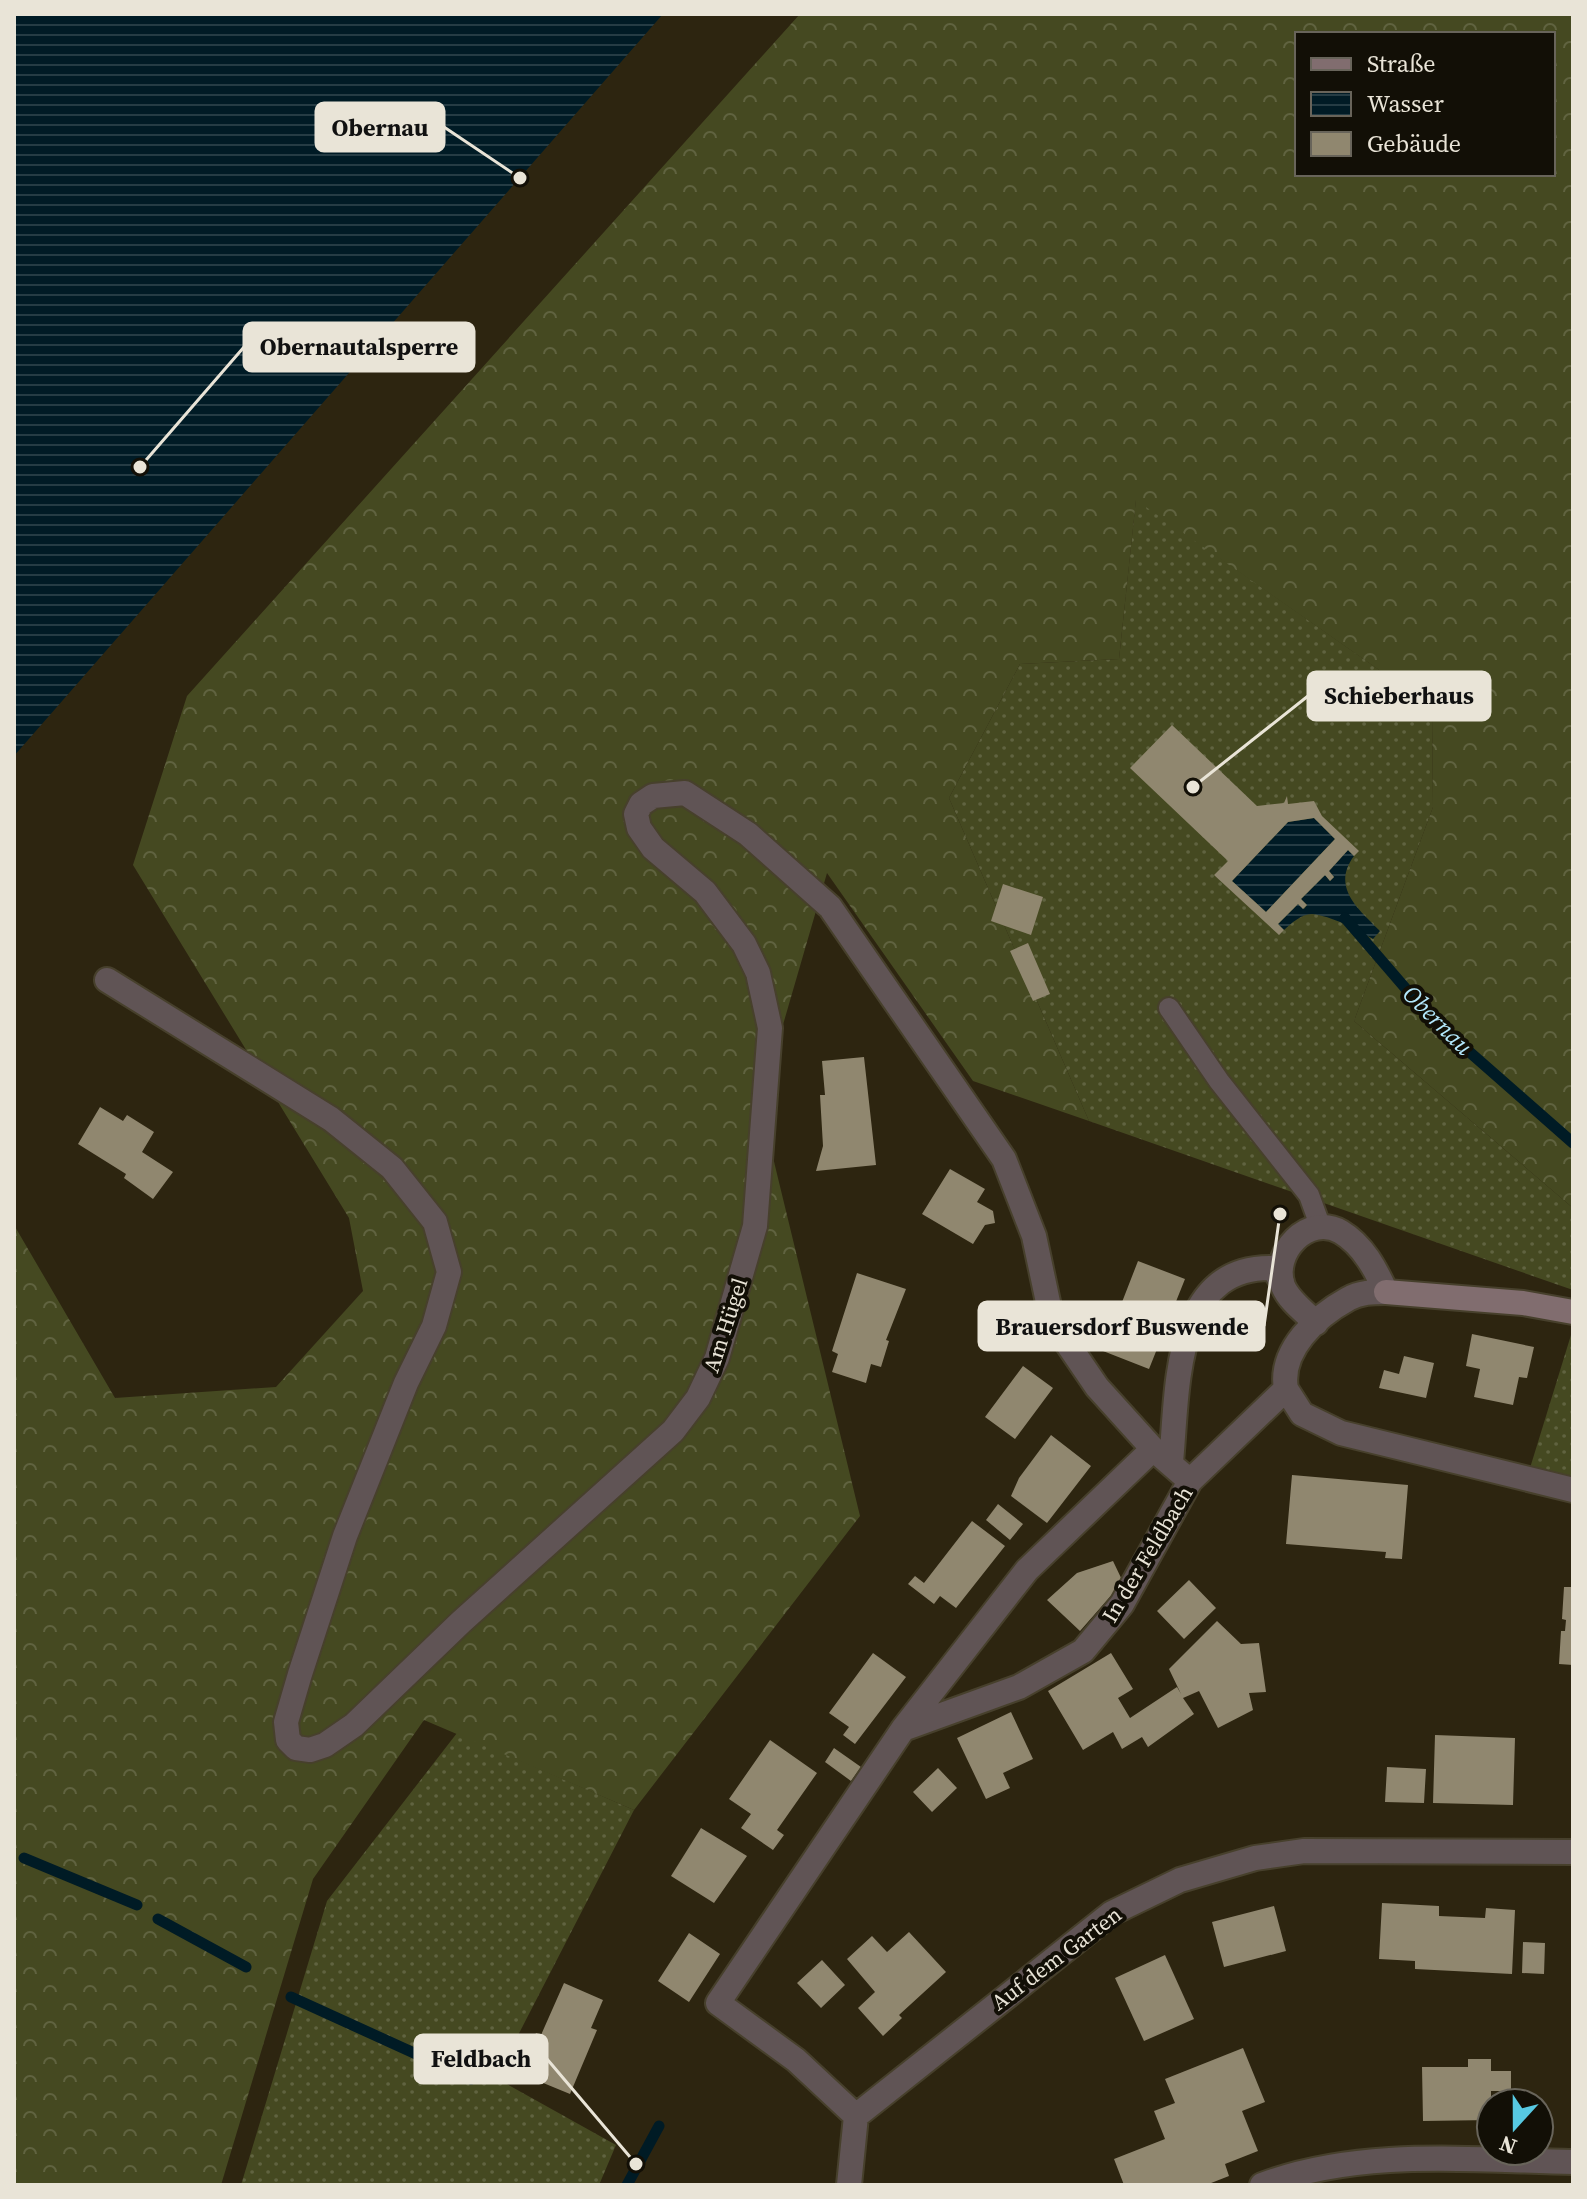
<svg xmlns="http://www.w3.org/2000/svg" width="1587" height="2199" viewBox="0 0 1587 2199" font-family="'Source Serif 4',serif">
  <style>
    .grass { fill: url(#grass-dots) }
    .forest { fill: url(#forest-crowns); fill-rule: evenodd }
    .water { fill: url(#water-rules) }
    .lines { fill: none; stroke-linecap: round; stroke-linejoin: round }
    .stream { stroke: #001b25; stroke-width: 11 }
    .building { fill: #90876f; fill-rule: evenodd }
    .lane-casing { stroke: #47402c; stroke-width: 24 }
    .street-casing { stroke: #47402c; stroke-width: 28 }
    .secondary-casing { stroke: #47402c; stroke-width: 28 }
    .lane { stroke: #605455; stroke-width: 20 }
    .street { stroke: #605455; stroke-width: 24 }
    .secondary { stroke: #816d6f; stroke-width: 24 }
    .labels { text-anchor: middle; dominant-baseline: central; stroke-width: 8; stroke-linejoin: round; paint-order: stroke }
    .street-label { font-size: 22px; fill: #e9e4d7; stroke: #120f06 }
    .water-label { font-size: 24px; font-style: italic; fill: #b4e9fd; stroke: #120f06 }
    .leader { fill: none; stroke: #e9e4d7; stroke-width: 3 }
    .callout-dot { fill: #e9e4d7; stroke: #120f06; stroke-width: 3 }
    .callout { fill: #e9e4d7; stroke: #e9e4d7; stroke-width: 3 }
    .callout-label { font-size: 24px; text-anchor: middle; font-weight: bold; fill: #111 }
  </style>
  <defs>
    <pattern id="grass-dots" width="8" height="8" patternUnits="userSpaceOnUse" patternTransform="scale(2)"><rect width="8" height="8" fill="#454921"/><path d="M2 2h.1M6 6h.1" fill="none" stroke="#606340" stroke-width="1.8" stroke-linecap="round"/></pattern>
    <pattern id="forest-crowns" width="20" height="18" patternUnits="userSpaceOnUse" patternTransform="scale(2)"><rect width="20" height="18" fill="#454921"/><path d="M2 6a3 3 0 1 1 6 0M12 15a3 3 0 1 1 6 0" fill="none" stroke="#606340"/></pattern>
    <pattern id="water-rules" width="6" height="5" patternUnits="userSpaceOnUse" patternTransform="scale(2)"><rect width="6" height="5" fill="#001b25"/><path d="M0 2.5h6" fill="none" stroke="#253c44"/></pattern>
  </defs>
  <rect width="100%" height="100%" fill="#2d2510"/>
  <!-- grass -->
  <path class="grass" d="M1136,499L1432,707L1433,807L1354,1021L1573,1208V1290L1089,1121L949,798L1020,664L1119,659Z
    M1571,1335L1573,1336V1478L1530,1468Z
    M457,1733L634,1810L496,2078L616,2145L599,2185H241L327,1901Z"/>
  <!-- forest -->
  <path class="forest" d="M800,14H1573V1208L1354,1021L1433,807L1432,707L1136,500L1119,659L1020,664L949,798L1089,1121L973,1081L827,873L760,1104L860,1516L634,1810L424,1720L313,1879L221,2185H14V1225L115,1398L276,1387L363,1291L349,1218L133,865L187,696ZM1297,34H1553V174H1297Z"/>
  <!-- water -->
  <path class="water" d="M14,14H663L14,756Z
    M1314,818L1335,839L1266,912L1232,881L1288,822Z
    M1348,850L1354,856C1331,887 1358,909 1380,931L1373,939C1357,929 1331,916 1312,914C1301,914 1292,923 1284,930L1278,924L1298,904L1304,909L1307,905L1301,899L1325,875L1330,881L1334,877L1329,871Z"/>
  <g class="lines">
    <!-- stream -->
    <path class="stream" d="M1345,918L1432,1019L1573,1143
      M24,1858L137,1905
      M158,1919L246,1967
      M291,1997L471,2079
      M627,2185L659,2126"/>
  </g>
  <!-- building -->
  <path class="building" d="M1172,725L1257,806L1284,803L1287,796L1288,804L1314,801L1322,816L1359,851L1354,856L1348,850L1329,871L1334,877L1330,881L1325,875L1301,899L1307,905L1303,909L1298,904L1278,924L1284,930L1279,935L1214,875L1228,861L1130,768ZM1314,818L1335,839L1266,912L1232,881L1288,822Z
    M1003,884L1043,897L1031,935L991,921Z
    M1028,943L1050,994L1033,1001L1010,951Z
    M864,1057L876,1165L816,1171L823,1146L820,1095H825L822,1061Z
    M100,1107L123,1121L127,1115L154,1132L142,1152L173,1172L153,1199L124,1178L126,1174L78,1144Z
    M950,1169L985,1189L977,1202L993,1211L995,1223L985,1225L973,1244L922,1214Z
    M1138,1261L1185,1279L1149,1369L1103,1351Z
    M857,1273L906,1289L886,1340L889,1341L881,1367L871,1364L866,1383L832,1372L838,1354L832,1351Z
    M1472,1334L1534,1347L1527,1378L1519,1377L1513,1405L1474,1397L1480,1369L1466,1366Z
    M1404,1356L1434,1363L1426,1398L1379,1388L1384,1370L1399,1374Z
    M1023,1366L1053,1388L1015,1439L985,1417Z
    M1051,1435L1091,1466L1047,1523L1011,1496L1019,1478Z
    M1292,1475L1408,1485L1402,1559L1385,1558L1386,1552L1286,1544Z
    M998,1504L1023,1524L1010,1540L986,1520Z
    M972,1521L1005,1546L956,1608L940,1596L934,1604L908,1584L915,1576L924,1583Z
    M1113,1561L1123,1582L1080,1631L1047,1600L1077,1573Z
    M1189,1580L1216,1608L1184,1639L1157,1611Z
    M1564,1587H1573V1665L1559,1664L1561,1631H1565L1566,1620L1562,1619Z
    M1217,1621L1241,1644L1259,1643L1266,1692L1249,1693L1253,1710L1218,1728L1199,1691L1183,1698L1194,1714L1148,1747L1142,1737L1122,1749L1113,1732L1083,1750L1048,1691L1111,1653L1133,1689L1118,1698L1130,1718L1177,1687L1181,1694L1169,1669Z
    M873,1653L906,1677L855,1744L843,1735L849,1727L829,1713Z
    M1011,1712L1033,1759L1003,1773L1010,1788L986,1799L957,1738Z
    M1435,1735L1515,1738L1513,1805L1433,1803Z
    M770,1740L817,1773L777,1830L784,1835L773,1850L741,1828L751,1814L729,1799Z
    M834,1748L861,1767L851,1781L825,1762Z
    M1387,1767L1426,1769L1424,1803L1385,1802Z
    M938,1768L957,1788L932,1812L913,1792Z
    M701,1828L747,1856L714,1903L671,1876Z
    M1382,1903L1439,1906V1916L1485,1918L1486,1908L1515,1910L1512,1974L1415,1969V1961L1379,1959Z
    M1274,1906L1286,1951L1224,1967L1212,1922Z
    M909,1932L946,1972L899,2015L902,2018L883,2036L858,2008L875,1992L847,1959L872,1936L887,1952Z
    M689,1933L720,1954L689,2002L658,1981Z
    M1523,1942L1545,1943L1544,1974L1522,1973Z
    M1165,1955L1194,2019L1144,2041L1115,1978Z
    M822,1960L845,1985L821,2008L797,1983Z
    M564,1983L603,2000L591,2028L597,2030L570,2094L519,2073L536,2033L541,2035Z
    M1243,2048L1265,2102L1242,2111L1258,2151L1225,2164L1229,2176L1206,2185H1124L1114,2159L1165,2139L1154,2111L1175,2103L1165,2079Z
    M1468,2059H1491V2071H1511V2091H1491V2120L1423,2121L1422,2067H1468Z"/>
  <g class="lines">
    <!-- lane casing -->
    <g class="lane-casing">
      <path id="lane" d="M1169,1008L1219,1081L1309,1195L1321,1228"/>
    </g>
    <!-- street casing -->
    <g class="street-casing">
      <path id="street" d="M107,980L331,1119L392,1168L435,1222L449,1272L434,1326L406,1383L345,1536L300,1674L286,1722L288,1740L296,1748L310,1750L325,1745L354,1725L461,1622L673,1431L698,1398L717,1358L755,1226L770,1028L758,973L744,944L705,892L653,848L639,828L636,814L641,804L653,796L685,793L748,834L830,907L1004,1159L1034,1236L1052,1321L1097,1387L1153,1449L1190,1481
        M1286,1389L1302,1414L1341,1433L1573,1490
        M1171,1462C1178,1391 1172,1265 1273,1268L1282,1282
        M903,1729L1027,1570L1153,1449
        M856,2116L1112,1913L1180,1880L1255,1858L1304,1851L1573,1852
        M849,2185L856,2116L796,2060L718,2003L903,1729L1019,1687L1083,1651L1122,1604L1190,1481L1286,1389C1279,1350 1317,1316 1348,1299C1360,1292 1373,1292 1386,1292C1376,1270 1363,1245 1341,1232C1308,1213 1271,1253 1283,1286C1289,1301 1305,1312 1316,1323
        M1262,2185C1361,2148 1470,2160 1573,2162"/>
    </g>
    <!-- secondary casing -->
    <g class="secondary-casing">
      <path id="secondary" d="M1386,1292L1523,1303L1573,1312"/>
    </g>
    <!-- lane -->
    <use href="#lane" class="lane"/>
    <!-- street -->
    <use href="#street" class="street"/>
    <!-- secondary -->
    <use href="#secondary" class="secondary"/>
  </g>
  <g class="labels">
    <!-- street labels -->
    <g class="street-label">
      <text transform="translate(725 1325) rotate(-72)">Am Hügel</text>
      <text transform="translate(1147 1554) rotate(-59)">In der Feldbach</text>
      <text transform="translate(1056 1958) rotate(-37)">Auf dem Garten</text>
    </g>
    <!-- water labels -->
    <g class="water-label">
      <text transform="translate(1438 1020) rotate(45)">Obernau</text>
    </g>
  </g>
  <!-- callouts -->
  <path class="leader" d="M520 178L444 127M140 467L244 347M1193 787L1308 696M1280 1214L1264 1326M636 2164L547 2059"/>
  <g class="callout-dot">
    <circle cx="520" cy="178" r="8"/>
    <circle cx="140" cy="467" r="8"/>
    <circle cx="1193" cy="787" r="8"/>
    <circle cx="1280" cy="1214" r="8"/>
    <circle cx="636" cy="2164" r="8"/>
  </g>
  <g class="callout">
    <rect x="316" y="103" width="128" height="48" rx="8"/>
    <rect x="244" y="323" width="230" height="48" rx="8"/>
    <rect x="1308" y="672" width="182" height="48" rx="8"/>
    <rect x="979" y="1302" width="285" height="48" rx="8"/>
    <rect x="415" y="2035" width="132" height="48" rx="8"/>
  </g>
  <g class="callout-label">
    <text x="380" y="136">Obernau</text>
    <text x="359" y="355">Obernautalsperre</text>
    <text x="1399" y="704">Schieberhaus</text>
    <text x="1122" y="1335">Brauersdorf Buswende</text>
    <text x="481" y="2067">Feldbach</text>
  </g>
  <!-- border -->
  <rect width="1587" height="2199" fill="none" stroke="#e9e4d7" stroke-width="32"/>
  <!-- legend -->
  <rect x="1295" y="32" width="260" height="144" fill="#120f06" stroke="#68645a" stroke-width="2"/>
  <rect x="1311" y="58" width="40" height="12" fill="#816d6f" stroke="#68645a" stroke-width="2"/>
  <text x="1367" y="72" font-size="24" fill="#e9e4d7">Straße</text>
  <rect x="1311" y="92" width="40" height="24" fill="url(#water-rules)" stroke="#68645a" stroke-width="2"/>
  <text x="1367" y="112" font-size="24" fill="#e9e4d7">Wasser</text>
  <rect x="1311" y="132" width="40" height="24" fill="#90876f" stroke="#68645a" stroke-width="2"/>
  <text x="1367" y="152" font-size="24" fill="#e9e4d7">Gebäude</text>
  <!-- north arrow -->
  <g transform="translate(1515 2127) rotate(201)"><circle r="38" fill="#120f06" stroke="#68645a" stroke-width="2"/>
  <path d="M0-6L14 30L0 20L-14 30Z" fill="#57c9e2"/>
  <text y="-12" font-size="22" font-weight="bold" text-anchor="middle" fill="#e9e4d7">N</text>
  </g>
</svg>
